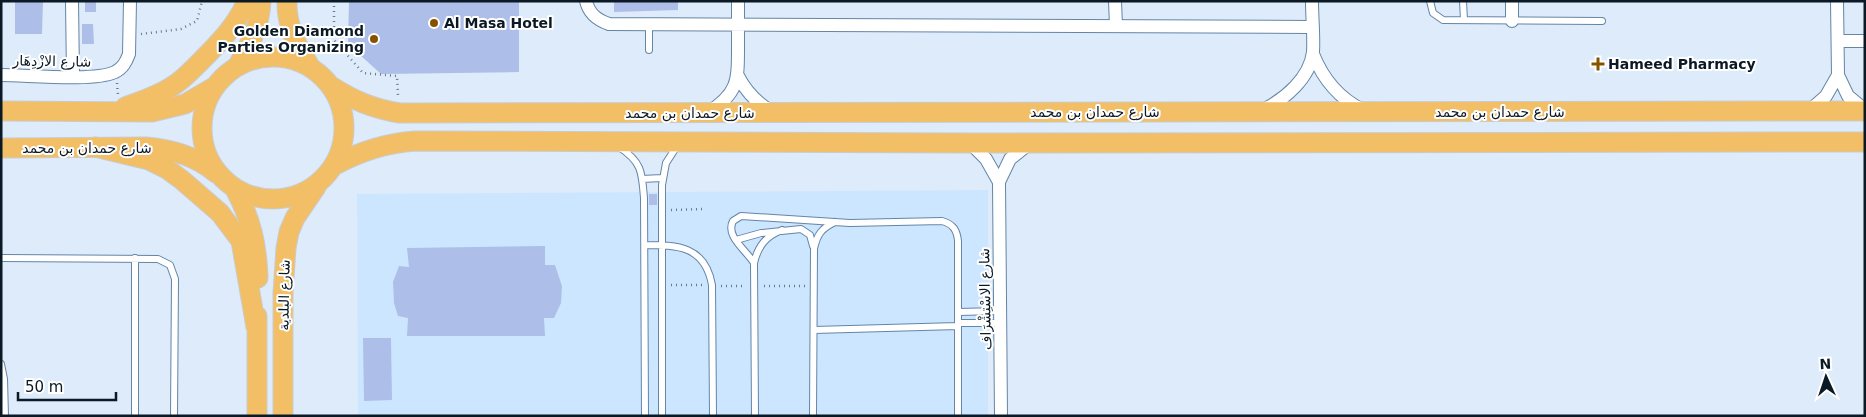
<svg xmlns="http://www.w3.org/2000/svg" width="1866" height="417" viewBox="0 0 1866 417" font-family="'DejaVu Sans','Noto Naskh Arabic',sans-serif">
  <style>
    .built { fill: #cde6ff }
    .building { fill: #adbee8 }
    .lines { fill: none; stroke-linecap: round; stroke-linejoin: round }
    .service-casing { stroke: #6485a6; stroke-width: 8 }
    .minor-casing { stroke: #6485a6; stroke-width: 14 }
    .primary-casing { stroke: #c9cccf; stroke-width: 21 }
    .path { stroke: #6b7986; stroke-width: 2.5; stroke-dasharray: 1 4; stroke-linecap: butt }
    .service { stroke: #fff; stroke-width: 6 }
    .minor { stroke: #fff; stroke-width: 12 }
    .primary { stroke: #f3bf66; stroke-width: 19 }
    .poi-dot { fill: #875200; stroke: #fff; stroke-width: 2 }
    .labels { text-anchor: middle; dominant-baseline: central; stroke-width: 4; stroke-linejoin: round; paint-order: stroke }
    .poi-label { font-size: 14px; font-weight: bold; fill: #0b1925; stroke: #fff; text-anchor: start }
    .street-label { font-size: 14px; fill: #0b1925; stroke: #fff }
  </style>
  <rect width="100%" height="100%" fill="#ddebfa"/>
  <!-- built -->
  <path class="built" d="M988,190V416H358L357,194Z"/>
  <!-- building -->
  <path class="building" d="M15,1H43L42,34H15Z
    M85,1H96V12H85Z
    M349,1H519V72L381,74L348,44Z
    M614,1H678V10L614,12Z
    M82,24H93L94,44H82Z
    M649,194H657V205H649Z
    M545,246V265H555L562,286L561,303L554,318H544L545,336H407L408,318L398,316L394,303L393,282L399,266L409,267L407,248Z
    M363,338H391L392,400L364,401Z"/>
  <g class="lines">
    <!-- service casing -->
    <g class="service-casing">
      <path id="service" d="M1430,1L1433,13L1443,20L1602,21
        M1463,1L1464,20
        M649,24V50
        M619,147C642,162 642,172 644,198L645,416
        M642,179L662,178
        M736,240L761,233L801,229L810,235L813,246
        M645,245C678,245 705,246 712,285L713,416
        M1,258L158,259L170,265L175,279L174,416
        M135,258V416
        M754,263C746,250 725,236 733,221L741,216L850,223L942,221C953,224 957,230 958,241V416
        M958,312L1000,311
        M958,323H1000
        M814,330L958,326
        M1,364L4,379L5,416
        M662,416V185L666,163L677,146
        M755,416L754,263C758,246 766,236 782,230
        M813,416L814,249C817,234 822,228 835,222"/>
    </g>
    <!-- minor casing -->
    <g class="minor-casing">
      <path id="minor" d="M72,1L73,76
        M586,1C589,14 597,20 609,24L1312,27
        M1115,1L1116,26
        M1837,1L1838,75L1848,96L1865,110
        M1512,21V1
        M1838,41H1865
        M1313,54C1323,79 1338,98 1363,110
        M1,75C28,75 93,82 115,72C123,68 126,62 129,54L130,1
        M738,76C746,92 757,103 772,112
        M1263,110C1285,99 1310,78 1313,52C1314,36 1312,18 1312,1
        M1809,111L1826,96L1838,75
        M707,113C738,94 738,81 738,48C738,32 738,17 738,1
        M970,143L986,159L999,182
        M1001,416L999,182L1010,159L1030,143"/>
    </g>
    <!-- primary casing -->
    <g class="primary-casing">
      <path id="primary" d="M287,1C286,26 298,48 311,68
        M202 128a71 71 0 1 1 142 0a71 71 0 1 1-142 0Z
        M237,67C249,46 260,27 261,1
        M331,86C353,100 373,109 400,113L1865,111
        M125,107C141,101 157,96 171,87C182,81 191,71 200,62C219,43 236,26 247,1
        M1,111L152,112L185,104L214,87
        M95,147L149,160L167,169L182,180L220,213L241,241L256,327
        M1,148L146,147C171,149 196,156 216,173
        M335,165C361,151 385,143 415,141L970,143L1865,142
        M235,189C251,219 257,244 258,278
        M257,316V416
        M283,416V293L286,248L289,232L295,218L316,187"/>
    </g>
    <!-- path -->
    <path class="path" d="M334,1V40L363,73L397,76L398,96
      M141,34L181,29L197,21L202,1
      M117,83L118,95
      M671,210L704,209
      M671,285H703
      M721,286H746
      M764,286H806"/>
    <!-- service -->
    <use href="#service" class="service"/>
    <!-- minor -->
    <use href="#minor" class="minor"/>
    <!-- primary -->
    <use href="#primary" class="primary"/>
  </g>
  <!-- markers -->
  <g class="poi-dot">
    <circle cx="434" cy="23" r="5"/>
    <circle cx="374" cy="39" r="5"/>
    <path d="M1595.5 56.5h5v5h5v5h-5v5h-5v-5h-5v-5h5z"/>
  </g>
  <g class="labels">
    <!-- poi labels -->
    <g class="poi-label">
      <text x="444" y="23">Al Masa Hotel</text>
      <text x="364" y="31" text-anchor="end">Golden Diamond<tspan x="364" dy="16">Parties Organizing</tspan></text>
      <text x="1608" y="64">Hameed Pharmacy</text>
    </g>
    <!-- street labels -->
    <g class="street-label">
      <text transform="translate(52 61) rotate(1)">شارع الازْدِهَار</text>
      <text x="1095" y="112">شارع حمدان بن محمد</text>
      <text x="1500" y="112">شارع حمدان بن محمد</text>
      <text x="690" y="113">شارع حمدان بن محمد</text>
      <text x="87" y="148">شارع حمدان بن محمد</text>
      <text transform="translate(284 295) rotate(-89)">شارع البلدية</text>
      <text transform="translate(985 299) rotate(-91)">شارع الاسْتِشْرَاف</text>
    </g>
  </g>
  <!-- border -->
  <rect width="1866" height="417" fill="none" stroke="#0b1925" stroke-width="5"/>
  <!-- north arrow -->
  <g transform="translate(1826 377) rotate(357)" stroke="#ffffff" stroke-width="4" paint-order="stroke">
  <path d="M0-4L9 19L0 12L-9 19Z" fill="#0b1925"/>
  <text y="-8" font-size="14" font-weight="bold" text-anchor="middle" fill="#0b1925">N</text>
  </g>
  <!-- scale -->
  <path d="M18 392v8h98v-8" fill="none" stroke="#0b1925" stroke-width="2.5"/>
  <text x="25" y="392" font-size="15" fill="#0b1925" stroke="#ffffff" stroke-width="4" paint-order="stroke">50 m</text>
</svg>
